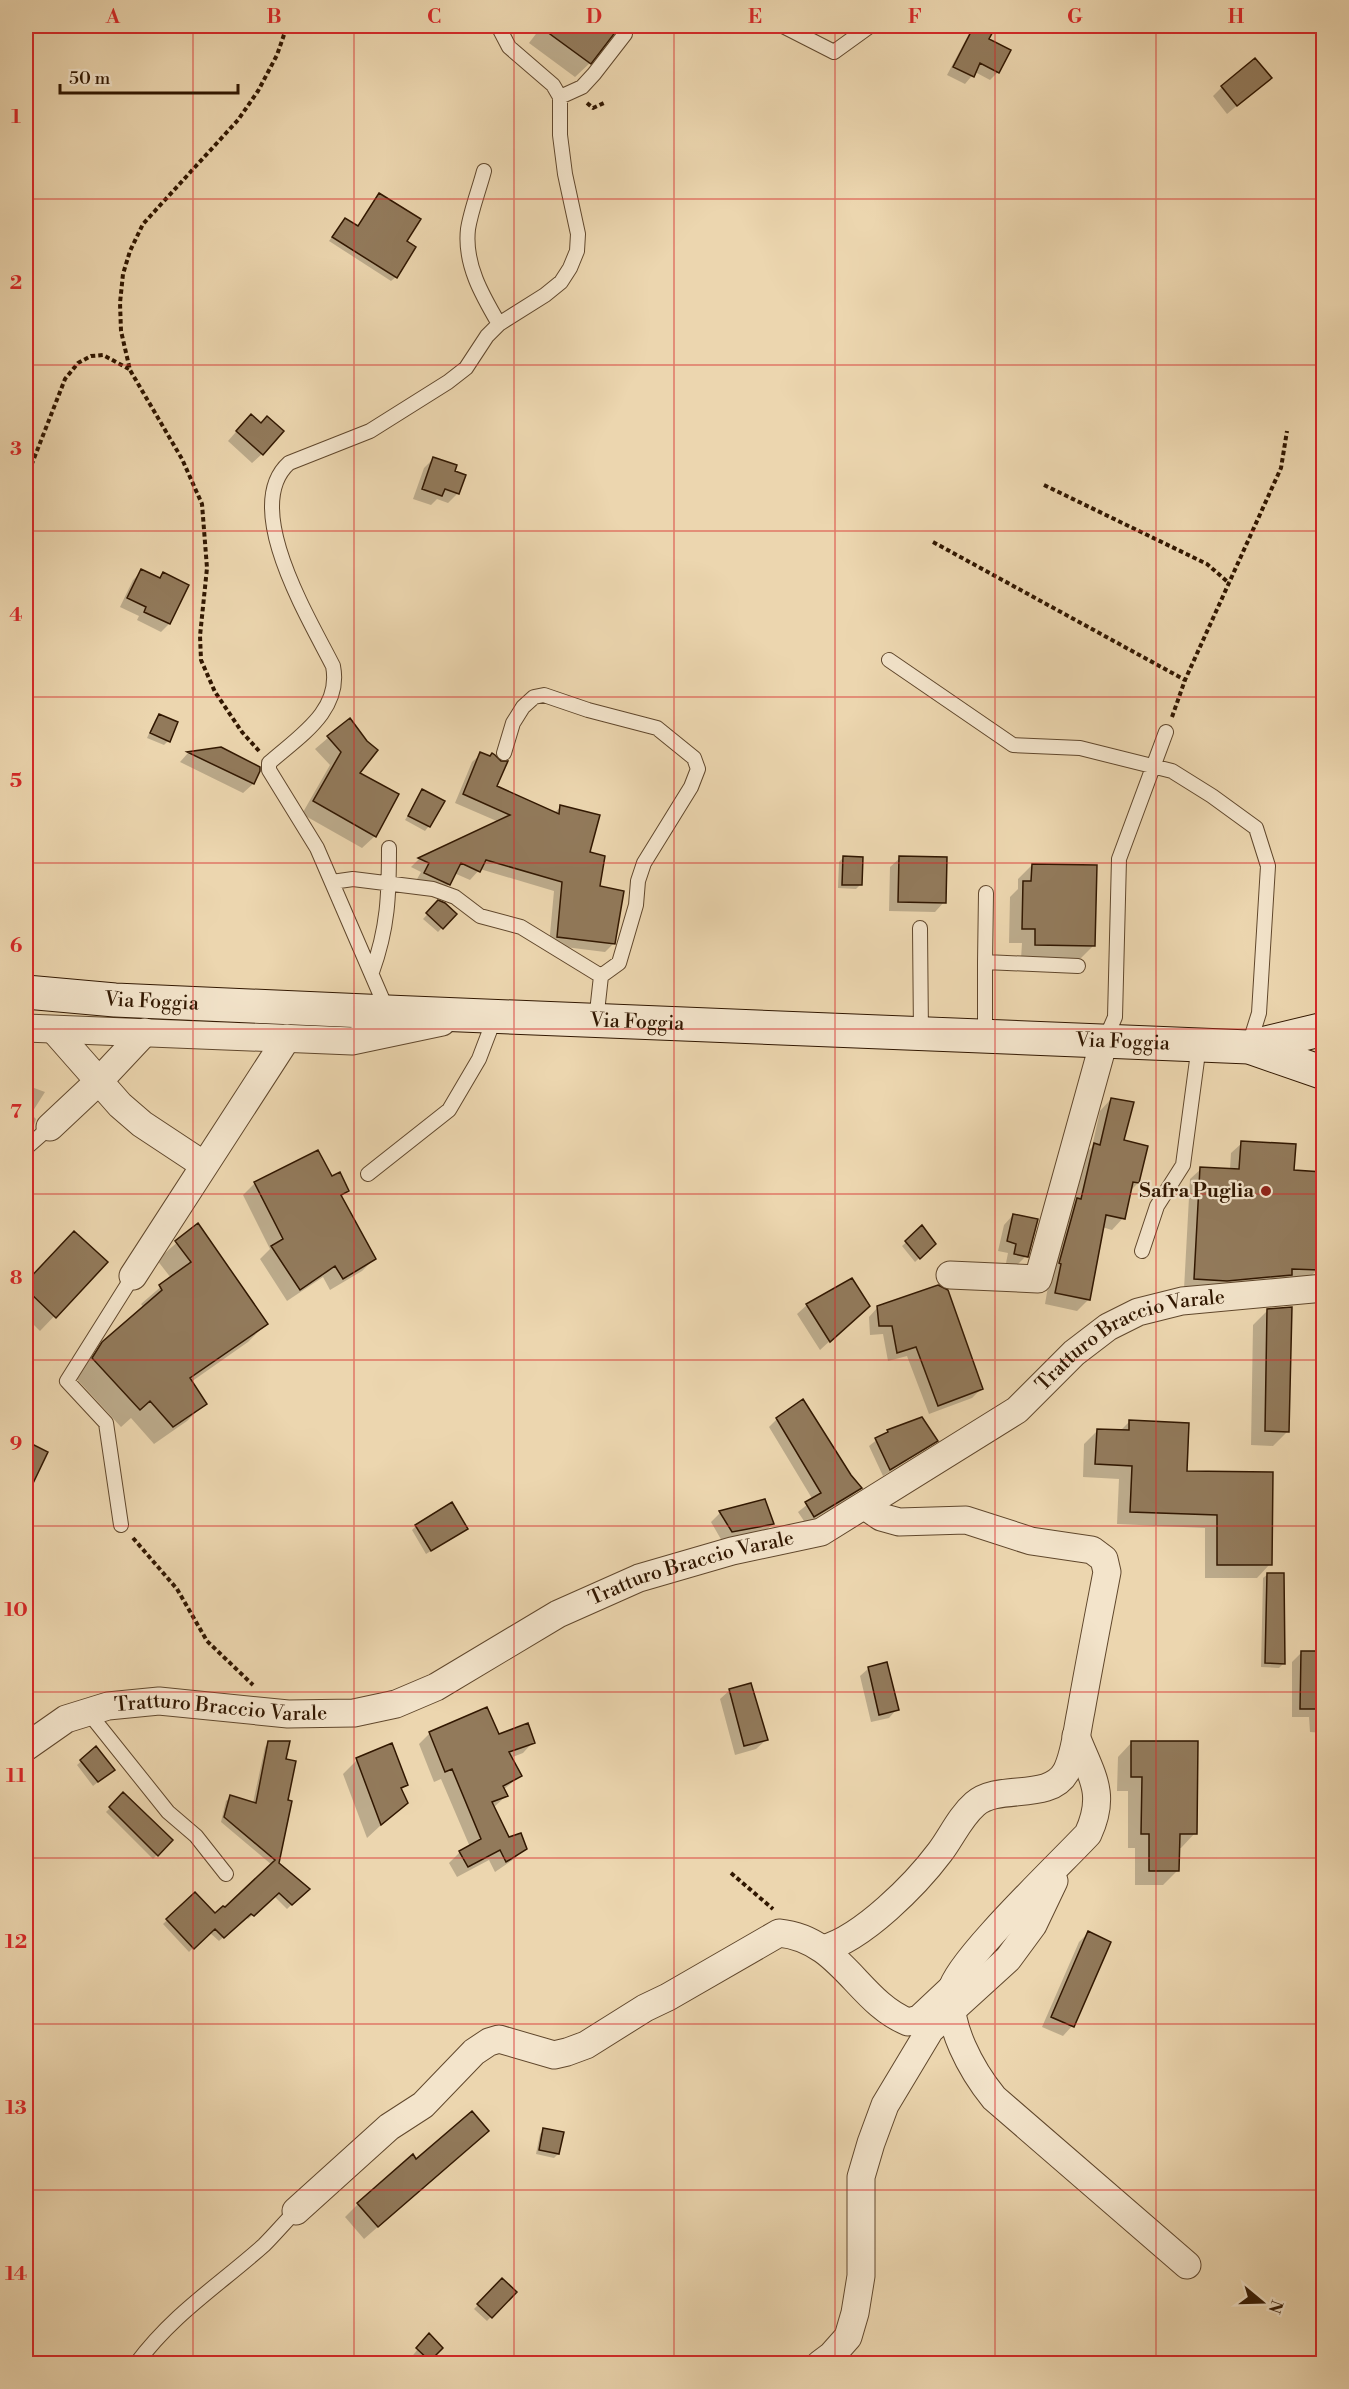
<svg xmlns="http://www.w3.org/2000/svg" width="1349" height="2389" viewBox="0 0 1349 2389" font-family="'Libre Bodoni',serif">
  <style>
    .shadow { fill: #0003 }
    .building { fill: #927a5b; stroke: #311701; stroke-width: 1.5 }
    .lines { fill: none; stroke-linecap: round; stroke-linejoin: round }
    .service-casing { stroke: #60472c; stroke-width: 16 }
    .minor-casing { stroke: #60472c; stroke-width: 29 }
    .secondary-casing { stroke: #311701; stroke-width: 35 }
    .path { stroke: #311701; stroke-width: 4; stroke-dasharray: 4.5 3; stroke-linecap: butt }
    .service { stroke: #f3e4cb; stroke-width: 14 }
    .minor { stroke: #f3e4cb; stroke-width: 27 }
    .secondary { stroke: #f3e4cb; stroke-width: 33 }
    .grid { fill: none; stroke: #d62828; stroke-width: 1.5; stroke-opacity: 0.55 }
    .poi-dot { fill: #8f2418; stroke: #f3e4cb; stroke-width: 2 }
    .labels { text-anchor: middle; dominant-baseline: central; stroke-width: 4.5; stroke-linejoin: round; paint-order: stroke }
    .street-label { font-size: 20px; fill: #311701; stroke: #f3e4cb }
    .poi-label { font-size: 20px; font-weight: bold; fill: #311701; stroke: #f3e4cb; text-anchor: end }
    .neatline { fill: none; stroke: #d62828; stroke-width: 2 }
    .grid-label { font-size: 20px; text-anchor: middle; font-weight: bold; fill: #d62828 }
  </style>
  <rect width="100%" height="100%" fill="#ecd6af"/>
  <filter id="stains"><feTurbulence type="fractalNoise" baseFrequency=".00333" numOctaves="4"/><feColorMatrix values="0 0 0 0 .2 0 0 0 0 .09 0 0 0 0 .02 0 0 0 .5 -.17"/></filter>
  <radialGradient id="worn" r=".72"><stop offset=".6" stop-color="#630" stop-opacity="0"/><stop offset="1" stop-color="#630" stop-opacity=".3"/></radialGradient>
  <!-- shadow -->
  <path class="shadow" d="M542,26H617L590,63L575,77L529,43Z
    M973,26H988L993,28L987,39L998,72L990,80L975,72L965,84L947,75Z
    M1270,78L1227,114L1213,96L1222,87Z
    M345,219L357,227L405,241L396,277L391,281L329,241Z
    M242,425L262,454L252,463L228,441Z
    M434,458L453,472L458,493L448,503L437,499L431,505L413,499L424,468Z
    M142,571L158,579L163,574L169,624L161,632L137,620L139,616L120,607L133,580Z
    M159,716L168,741L164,745L147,738L155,720Z
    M349,720L358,774L375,836L362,848L302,814L330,765L315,749Z
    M221,749L259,771L253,784L243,793L180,762L188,753Z
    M481,754L495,787L554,813L561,807L588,853L614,943L605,952L549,945L554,891L480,869L470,880L454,873L449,884L440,893L416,881L421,872L411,867L419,859L499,822L455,803L472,762Z
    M423,791L429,826L425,831L405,820Z
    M843,858L860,885L856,889L838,888L839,862Z
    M900,858L944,902L935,912L889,911L890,867Z
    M1032,865L1093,946L1079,960L1021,959L1022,943H1009L1010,897L1018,889V879Z
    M439,902L455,914L438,932L423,919Z
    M26,1085L45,1092L31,1114L36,1119L33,1128L26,1135Z
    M1111,1099L1122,1141L1138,1183L1130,1191L1123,1218L1112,1230L1102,1227L1089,1299L1077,1311L1045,1304L1050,1275L1083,1156L1092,1147L1100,1111Z
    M1242,1143L1293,1172L1324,1173V1233H1321L1318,1269L1307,1280L1184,1289L1190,1179L1201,1169L1230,1170L1231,1153Z
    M318,1152L331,1178L347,1190L341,1197L374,1259L362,1271L330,1290L323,1277L287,1301L260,1259L270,1249L243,1195L255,1183Z
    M1013,1215L1026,1256L1017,1265L1006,1263L1008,1253L998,1251L1004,1225Z
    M197,1225L266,1324L248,1342L191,1382L205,1403L187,1421L154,1444L131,1418L121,1427L75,1377L84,1362L144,1308L141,1304L171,1278L157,1260Z
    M922,1228L934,1244L915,1262L902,1246Z
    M60,1247L106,1262L40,1331L26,1317V1283Z
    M807,1305L858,1315L820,1350L797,1314Z
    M878,1307L981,1389L972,1398L929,1414L907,1356L888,1361L883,1334L870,1335L869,1317Z
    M1268,1310L1288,1431L1273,1446L1251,1445L1253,1325Z
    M777,1419L850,1476L860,1488L852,1496L806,1524L798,1512L813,1500L769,1427Z
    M1130,1421L1185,1473L1270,1564L1257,1578H1205V1528L1117,1524L1119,1479L1083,1477L1084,1444L1098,1430L1120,1431Z
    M888,1431L936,1441L929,1447L883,1476L869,1446Z
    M26,1443L46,1452L26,1494Z
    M764,1501L773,1524L763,1533L722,1541L711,1522L720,1513Z
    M416,1526L466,1529L426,1554L412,1530Z
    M1268,1574L1284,1663L1279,1668L1261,1667L1263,1578Z
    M1301,1653H1324V1733L1310,1732L1309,1717H1292V1662Z
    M869,1668L897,1709L889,1718L871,1722L860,1676Z
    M730,1690L766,1740L756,1749L735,1755L720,1699Z
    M430,1733L498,1736L533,1742L523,1753L510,1758L520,1776L503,1790L506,1796L493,1808L509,1839L525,1849L514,1859L495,1872L489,1860L457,1877L449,1863L460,1852L470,1847L441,1779L434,1782L419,1744Z
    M1132,1742L1195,1833L1181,1848H1178V1870L1163,1885H1135V1848H1128V1791H1117L1118,1757Z
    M269,1743L285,1760L277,1863L308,1889L287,1909L274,1896L248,1919L246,1917L219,1941L209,1932L189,1952L163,1924L195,1894L215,1915L225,1909L272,1865L221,1822L226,1801L231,1797L253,1803L265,1747Z
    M96,1748L113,1770L93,1786L77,1765Z
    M357,1760L407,1784L400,1791L406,1802L367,1838L343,1774Z
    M123,1795L171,1840L153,1859L106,1812Z
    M1088,1933L1072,2026L1063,2036L1042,2027L1079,1942Z
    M544,2130L558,2154L554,2158L536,2154L540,2134Z
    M487,2131L364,2239L345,2217L358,2204L416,2162Z
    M502,2280L515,2292L487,2321L474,2309Z
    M429,2335L441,2348L427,2362L428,2364H406Z"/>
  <!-- building -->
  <path class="building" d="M539,26H620L591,64Z
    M974,26H996L989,39L1011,50L999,73L980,63L974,77L953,67Z
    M1255,58L1272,78L1237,106L1221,86Z
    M379,193L421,219L407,241L416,247L397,278L332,237L345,218L358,226Z
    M251,414L261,423L267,416L284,431L263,455L236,431Z
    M433,457L457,465L455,471L466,475L459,494L445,489L442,496L422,489Z
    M141,569L160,578L163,572L189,585L170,624L144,612L146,607L127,598Z
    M159,714L178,722L170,742L150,733Z
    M350,718L367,741L378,750L360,773L399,794L376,837L313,801L341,752L327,736Z
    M221,747L260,767V771L254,784L187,752Z
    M480,752L490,756L492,753L495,755L501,761H508L497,786L559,814L560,805L600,815L590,852L605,856L600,886L624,891L615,944L557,937L562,882L486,860L480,872L461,863L450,885L424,873L429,863L418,858L510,815L463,794Z
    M422,789L445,801L430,827L408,816Z
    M843,856L863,857L862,885H842Z
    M899,856L947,857L946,903L898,902Z
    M1032,864L1097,865L1095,946L1035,945V929H1022L1023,881H1031Z
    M438,900L445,903L457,914L443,929L426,913Z
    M1111,1098L1134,1102L1124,1140L1148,1146L1139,1183L1133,1182L1125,1219L1106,1215L1090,1300L1055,1293L1061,1264L1059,1263L1077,1198L1081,1199L1094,1143L1100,1145Z
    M1241,1141L1296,1144L1294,1170L1323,1172V1222L1320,1270L1292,1269V1275L1227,1281L1194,1279L1200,1167L1239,1169Z
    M318,1150L332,1176L340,1172L349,1191L341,1195L376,1259L343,1279L335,1266L300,1290L271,1246L283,1239L254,1182Z
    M1013,1214L1038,1219L1028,1257L1014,1254L1016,1244L1007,1241Z
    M198,1223L268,1324L190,1378L207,1404L173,1427L150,1401L140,1410L92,1358L102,1342L162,1290L159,1285L191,1262L175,1241Z
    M922,1225L936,1244L920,1259L905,1241Z
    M74,1231L108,1262L56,1318L26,1289V1282Z
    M852,1278L870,1306L830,1342L806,1304Z
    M938,1285L948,1290L983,1389L938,1406L916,1347L897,1353L892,1326H879L877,1306Z
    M1292,1307L1289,1432L1265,1431L1267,1309Z
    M803,1399L851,1475L862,1488L814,1517L805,1502L821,1493L776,1418Z
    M922,1417L938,1441L890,1470L875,1438L888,1432L887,1430Z
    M1129,1420L1189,1423L1187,1471L1273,1472L1272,1565H1217V1515L1130,1512L1132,1466L1095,1464L1097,1429L1129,1430Z
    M26,1441L48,1452L26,1498Z
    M765,1499L774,1524L732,1532L719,1511Z
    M452,1502L468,1529L431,1551L415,1525Z
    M1267,1573H1284L1285,1664L1265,1663Z
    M1301,1651H1323V1709H1300Z
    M887,1662L899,1710L879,1715L868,1667Z
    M751,1683L768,1740L744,1746L729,1689Z
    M487,1707L499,1734L528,1723L535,1743L509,1752L522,1776L503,1786L508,1796L492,1802L509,1837L521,1833L527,1849L506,1862L500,1850L468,1867L459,1851L481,1839L452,1769L445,1772L429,1732Z
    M268,1741H290L286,1759L296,1761L288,1800L292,1801L279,1863L310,1889L292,1905L279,1893L254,1916L251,1914L224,1938L215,1929L194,1949L166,1919L195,1892L215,1913L223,1906L225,1907L275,1860L224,1817L230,1795L256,1803Z
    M1131,1741H1198L1197,1834H1180L1179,1871H1149V1834H1141L1142,1777H1131Z
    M392,1743L408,1785L401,1788L408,1803L381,1825L356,1758Z
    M96,1746L115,1770L98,1782L80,1760Z
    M123,1792L173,1840L158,1856L109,1807Z
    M1088,1931L1111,1942L1074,2027L1051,2017Z
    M472,2111L489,2131L378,2227L357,2203L413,2154L416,2159Z
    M543,2128L564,2132L559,2154L539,2150Z
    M502,2278L517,2292L492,2318L477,2304Z
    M429,2333L443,2348L430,2361L416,2348Z"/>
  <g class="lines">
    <!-- service casing -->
    <g class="service-casing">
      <path id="service" d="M783,26L834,52L870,26
        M560,97L582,87L594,74L625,34
        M484,171C479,190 471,210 468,229C464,264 482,295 499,324
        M889,660L1013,745L1080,748L1172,771L1212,796L1256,828L1268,866L1259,1013L1249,1045
        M504,753L513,723L523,707L534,697L544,695L588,710L657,728L694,758L698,769L691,787L644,863L638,881L636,905L619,963L601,976
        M332,882L353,879L433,889L455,897L480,916L521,927L601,976L596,1021
        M920,928L921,1034
        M985,962L986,893
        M372,972C388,928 389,895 389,848
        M387,1010L317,848L269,770V763C298,737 342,711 333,666C310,620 240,507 289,463L370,431L448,382L466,368L487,336L499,324L545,295L561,282L570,268L577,251L578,234L565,174L560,135V97L553,85L509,47L498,26
        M985,1037V962L1078,966
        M1105,1040L1115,1017L1119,859L1166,732
        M26,1148L50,1127
        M368,1174L449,1110L479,1059L495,1017
        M1142,1251L1157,1206L1183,1165L1199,1045
        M121,1525L106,1423L67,1381L133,1276
        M88,1712L168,1812L196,1836L226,1874
        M136,2364C174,2313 218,2286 264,2245C275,2234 285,2222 296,2211"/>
    </g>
    <!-- minor casing -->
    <g class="minor-casing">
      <g id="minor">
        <path d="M26,1028L352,1041L442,1022"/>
        <path d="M54,1030L120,1105L142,1124L204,1165"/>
        <path d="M50,1127L99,1081L145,1032"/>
        <path d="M950,1275L1038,1279L1104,1041"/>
        <path d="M133,1276L287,1038"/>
        <path d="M1076,1736C1091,1775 1107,1793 1088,1834C1063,1861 957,1962 952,1989C946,2025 972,2071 994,2098L1187,2265"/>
        <path id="s1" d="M26,1747L66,1719L108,1706L159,1701L288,1714L354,1713L396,1704L436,1687L558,1614L639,1578L732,1551L821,1532L1017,1410L1074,1353L1108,1327L1138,1312L1182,1301L1324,1288"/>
        <path d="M823,1949C863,1938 916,1884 940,1852C952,1836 960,1817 975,1804C999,1783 1049,1802 1066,1772C1075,1755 1077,1730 1081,1711C1089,1665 1098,1619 1107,1572L1104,1559L1092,1550L1031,1541L966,1520L899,1522L881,1517L865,1506"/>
        <path d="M296,2211L389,2127L423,2105L474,2052L489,2042L499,2039L554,2055L567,2052L586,2045L645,2008L668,1997L779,1933C841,1939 858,2002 908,2022L919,2019L952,1988"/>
        <path d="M820,2364L832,2355L848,2337L855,2313L861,2276V2177L871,2143L885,2105L930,2030L1008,1959L1033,1925L1054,1881"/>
      </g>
    </g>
    <!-- secondary casing -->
    <g class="secondary-casing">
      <g id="secondary">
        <path id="s2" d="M26,992L115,1000L388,1012L1249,1047L1324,1073"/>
        <path d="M1249,1047L1324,1029"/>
      </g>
    </g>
    <!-- path -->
    <path class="path" d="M587,103L593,108L604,103
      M26,479L65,379L78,363L91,356L103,355L129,369
      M1044,485L1207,564L1229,583
      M933,542L1185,680
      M1172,717L1185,680L1281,468L1287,431
      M259,751L242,732L215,692L201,660L200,636L207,568L202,504L182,459L130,370L121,331L120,303L123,274L130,251L143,224L238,120L258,91L277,55L287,26
      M133,1538L177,1589L207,1641L253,1685
      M731,1873L773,1909"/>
    <!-- service -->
    <use href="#service" class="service"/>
    <!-- minor -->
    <use href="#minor" class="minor"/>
    <!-- secondary -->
    <use href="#secondary" class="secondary"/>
  </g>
  <!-- grid -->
  <path class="grid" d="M193,26V2364M354,26V2364M514,26V2364M674,26V2364M835,26V2364M995,26V2364M1156,26V2364M26,199H1324M26,365H1324M26,531H1324M26,697H1324M26,863H1324M26,1029H1324M26,1194H1324M26,1360H1324M26,1526H1324M26,1692H1324M26,1858H1324M26,2024H1324M26,2190H1324"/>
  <!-- markers -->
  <circle class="poi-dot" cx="1266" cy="1191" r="6"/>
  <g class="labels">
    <!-- street labels -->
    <g class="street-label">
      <text stroke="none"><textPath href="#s2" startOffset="126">Via Foggia</textPath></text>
      <text stroke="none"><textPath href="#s2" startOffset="612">Via Foggia</textPath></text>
      <text stroke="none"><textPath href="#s2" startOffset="1098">Via Foggia</textPath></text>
      <text stroke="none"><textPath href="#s1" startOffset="1214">Tratturo Braccio Varale</textPath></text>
      <text stroke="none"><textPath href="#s1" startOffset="710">Tratturo Braccio Varale</textPath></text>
      <text stroke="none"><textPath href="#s1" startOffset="206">Tratturo Braccio Varale</textPath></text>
    </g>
    <!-- poi labels -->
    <g class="poi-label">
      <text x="1254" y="1191">Safra Puglia</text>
    </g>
  </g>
  <!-- margin -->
  <rect width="1349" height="2389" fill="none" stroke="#ecd6af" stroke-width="66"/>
  <!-- north arrow -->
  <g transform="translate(1262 2302) rotate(109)" stroke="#f3e4cb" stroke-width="4.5" paint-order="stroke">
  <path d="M0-4.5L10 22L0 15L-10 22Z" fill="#311701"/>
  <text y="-9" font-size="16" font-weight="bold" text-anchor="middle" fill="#311701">N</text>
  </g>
  <!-- scale -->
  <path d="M60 84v9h178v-9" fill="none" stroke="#311701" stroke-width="3"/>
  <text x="69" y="84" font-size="18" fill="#311701" stroke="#f3e4cb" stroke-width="4.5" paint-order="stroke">50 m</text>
  <rect x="33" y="33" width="1283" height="2323" class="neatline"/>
  <g class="grid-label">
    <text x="113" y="23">A</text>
    <text x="274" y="23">B</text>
    <text x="434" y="23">C</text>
    <text x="594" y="23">D</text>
    <text x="755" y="23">E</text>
    <text x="915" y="23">F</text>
    <text x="1075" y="23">G</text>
    <text x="1236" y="23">H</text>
    <text x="16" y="123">1</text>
    <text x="16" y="289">2</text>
    <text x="16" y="455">3</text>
    <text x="16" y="621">4</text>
    <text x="16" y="787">5</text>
    <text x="16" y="952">6</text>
    <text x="16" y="1118">7</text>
    <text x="16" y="1284">8</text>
    <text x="16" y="1450">9</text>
    <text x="16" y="1616">10</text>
    <text x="16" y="1782">11</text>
    <text x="16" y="1948">12</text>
    <text x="16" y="2114">13</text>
    <text x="16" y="2280">14</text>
  </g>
  <rect width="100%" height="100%" filter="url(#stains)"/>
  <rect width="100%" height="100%" fill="url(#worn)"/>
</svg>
